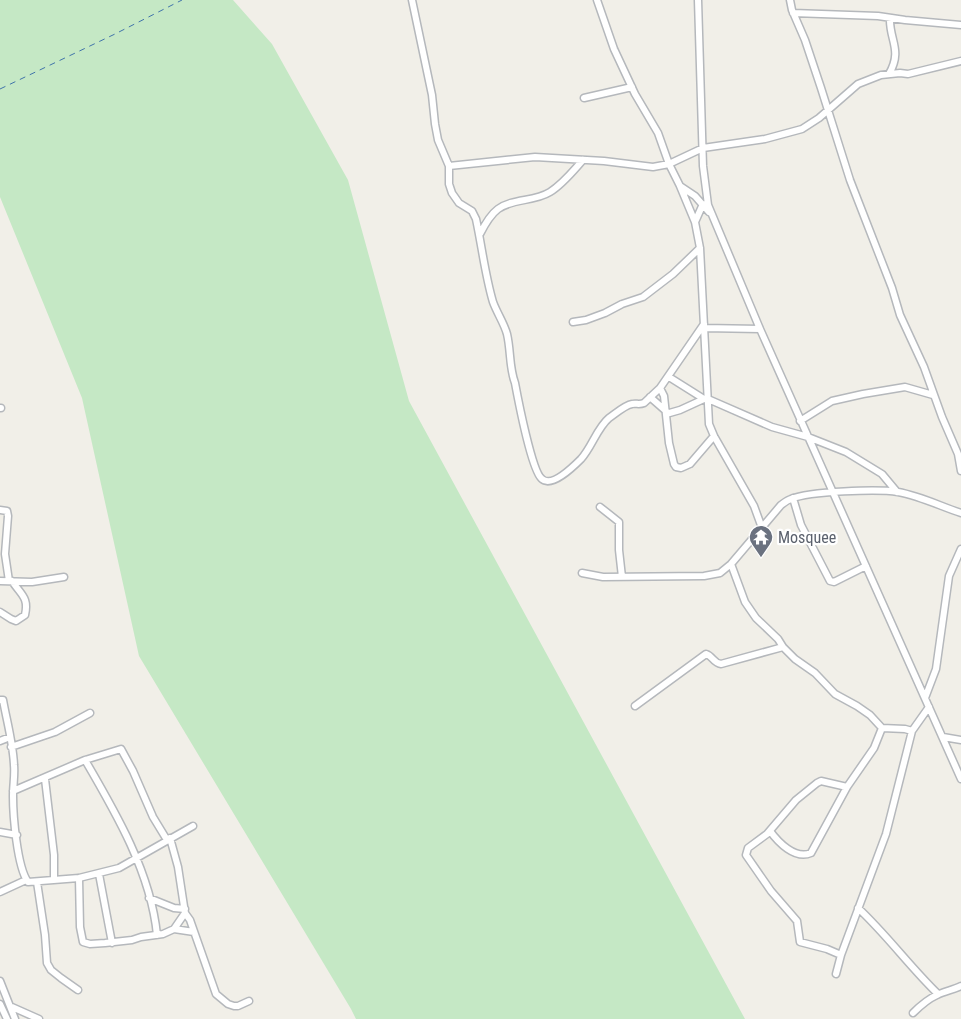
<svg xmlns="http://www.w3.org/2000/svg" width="961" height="1019" viewBox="0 0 961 1019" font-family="'Roboto Condensed',sans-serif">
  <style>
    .green { fill: #c5e8c5 }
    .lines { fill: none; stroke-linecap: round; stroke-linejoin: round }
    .ferry { stroke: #4174aa; stroke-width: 1; stroke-dasharray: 6 5; stroke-linecap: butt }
    .minor-casing { stroke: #b5b8bc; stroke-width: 9 }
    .minor { stroke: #fff; stroke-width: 6 }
    .labels { text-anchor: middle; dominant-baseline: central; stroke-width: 4.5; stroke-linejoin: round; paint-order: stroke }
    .worship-label { font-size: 16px; fill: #5b616d; stroke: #fff; text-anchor: start }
  </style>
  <rect width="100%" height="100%" fill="#f1efe8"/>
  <!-- green -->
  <path class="green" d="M0,0H233L272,44L348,180L409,401L745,1019H356L351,1009L139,656L82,398L0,197Z"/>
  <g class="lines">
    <!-- ferry -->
    <path class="ferry" d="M0,89L115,34L182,0"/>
    <!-- minor casing -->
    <g class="minor-casing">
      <path id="minor" d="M412,0L432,95L435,124L438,140L449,166V184L452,193L459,203L472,211L476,219C482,247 485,275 493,302C497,313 504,323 507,334C511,351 509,367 515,383C518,399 532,472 542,479C552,488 574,466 581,459C592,447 597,428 609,418C615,414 625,405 632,404C636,403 639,405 644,403L660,388L704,324
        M597,0L614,49L635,94L658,133L669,164L680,186L695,196L709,212
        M698,0L703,166L708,205L760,329L961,779
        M790,0L792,10L805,40L821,88L850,180L892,288L900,315L924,367L942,417L958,454L961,471
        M793,13L878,16L905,20L961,25
        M889,74C903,50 889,40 890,18
        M584,98L632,87
        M449,166L535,157L604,161L653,167L669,164L703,148L765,139L802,129L819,118L858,84L881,75L900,73L908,74L961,61
        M680,186L695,222L700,248L709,424L714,436L754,506L762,528
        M695,222L703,204
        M480,234C484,226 490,215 498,209C513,198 534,202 550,192C563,184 573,171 583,160
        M573,322L586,320L605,313L622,304L643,297L673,274L700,248
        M704,328L760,329
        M669,377L704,399
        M660,388L664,396L669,443L674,464L676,467L681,468L690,464L714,436
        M650,397L666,411
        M0,408H1
        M666,414L680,410L704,399H708L772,427L808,437L846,452L882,474L897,492
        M800,421L832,401L863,394L905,387L933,395
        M793,498L801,525L830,581L834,582L866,566
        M600,507L619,522V550L622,577
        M0,510L7,511L8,516L5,554L9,581
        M731,564L745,602L756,618L778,639L783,647L795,659L815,673L835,694L857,706L870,715L882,728L905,729L912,731
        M582,573L603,577L704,576L720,573L731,564L781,505C784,503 787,500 791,499C810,491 878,489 898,492C920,496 940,506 961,513
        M0,581L32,582L64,577
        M0,612L11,619L16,621L25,615C29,597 21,595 12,581
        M925,698L936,669L949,576L961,549
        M0,700H3C7,722 13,743 14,765C15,775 13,785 13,796C13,815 17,867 28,882L79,878L119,868L193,826
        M635,706L706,654C713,656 713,663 721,664L783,647
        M943,737L961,740
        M0,741L10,737
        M11,747L55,732L90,713
        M85,760C116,813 151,873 157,935
        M45,779L54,855V879
        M13,791L85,760L121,749L133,771L153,817L167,840
        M770,831C778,842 795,860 811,853L847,787L874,748L882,728
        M0,832L17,835
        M99,874L112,943
        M79,878L80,927L83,942L90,944L105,943L132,940L141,937L163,934L174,929L185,913L178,867L170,838
        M37,882L45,935L47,963L51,970L61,978L78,990
        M0,892L26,880
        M149,898L174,908L185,909
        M858,908C887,935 910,967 938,994
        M185,913L190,920L216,994L228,1004L234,1006H238L249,1001
        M174,929L194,932
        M841,955L827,949L800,942L797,921L771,891L746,855L748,848L767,834L796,800L817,783L821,781L847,787
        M836,974L841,955L886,834L912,731L929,707
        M0,981L15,1019
        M0,1004L7,1019
        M12,1007L39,1019
        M913,1013C920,1006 928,999 937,995C945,991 953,990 961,986"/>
    </g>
    <!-- minor -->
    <use href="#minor" class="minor"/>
  </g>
  <!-- icons -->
  <defs>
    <g id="temple-pin" transform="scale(1.25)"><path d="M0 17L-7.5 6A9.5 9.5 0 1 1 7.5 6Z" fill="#6b7280" stroke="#fff"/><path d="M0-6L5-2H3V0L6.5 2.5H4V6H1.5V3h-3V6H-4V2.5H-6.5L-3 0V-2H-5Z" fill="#fff"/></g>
  </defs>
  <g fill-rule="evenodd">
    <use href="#temple-pin" x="761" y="537"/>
  </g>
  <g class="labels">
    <!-- worship labels -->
    <g class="worship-label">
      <text x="778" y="537">Mosquee</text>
    </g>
  </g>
</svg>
